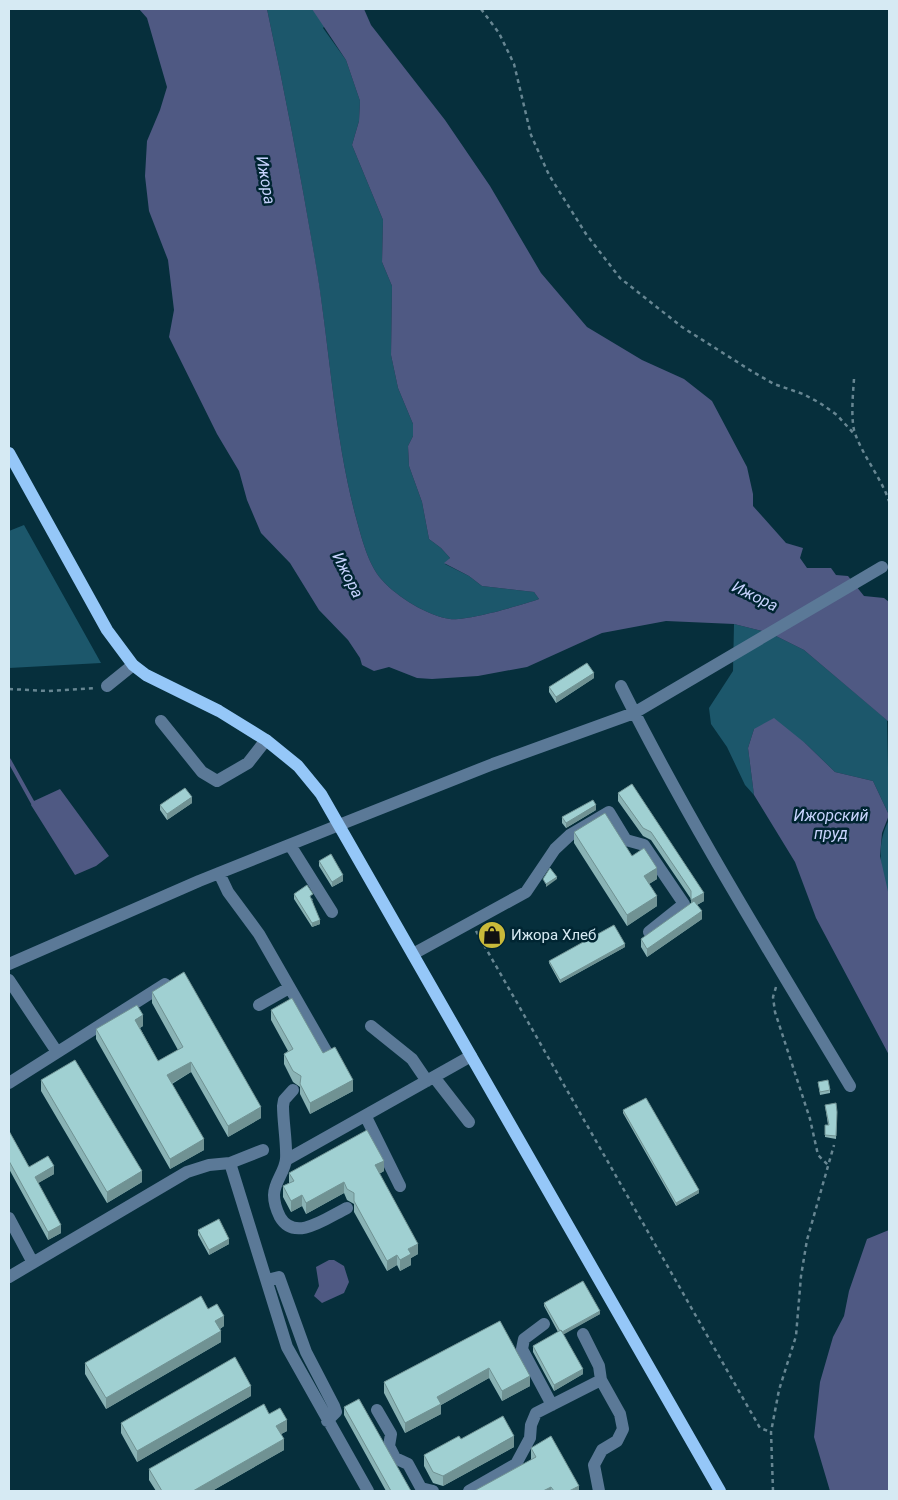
<svg xmlns="http://www.w3.org/2000/svg" width="898" height="1500" viewBox="0 0 898 1500" font-family="Roboto,sans-serif">
<rect width="100%" height="100%" fill="#062f3c"/>
<path fill="#1c576b" d="M267,9H338L323,28L346,60L360,101L359,121L352,145L383,220L382,262L392,286L391,355L398,388L413,424V436L408,446L409,466L422,502L429,539L441,548L450,558L445,564L469,576L482,586L534,592L539,599C522,605 467,621 450,619C428,616 397,597 382,580C367,563 361,535 355,514C335,436 330,356 318,278C303,187 286,98 267,9Z
M24,525L101,663L9,668V531Z
M734,624L770,633L804,650L887,720L889,815L873,781L835,772L805,743L754,729L748,748L754,795L745,785L727,747L711,724L709,708L733,671Z
M889,820V896C880,871 876,843 889,820Z"/>
<path fill="#4f5983" d="M139,9H267C286,98 303,187 318,277C330,356 335,436 355,514C361,535 367,563 382,580C397,597 428,616 450,619C467,621 522,605 539,599L534,592L482,586L469,576L444,563L450,558L441,548L429,539L422,502L409,466L408,446L413,436V424L398,388L391,355L392,286L382,262L383,220L352,145L359,121L360,101L346,60L312,9H364L371,25L445,120L490,186L541,273L587,327L642,360L684,379L712,401L747,467L753,494V506L786,543L803,548L800,558L807,568H831L836,575L848,576L864,596L884,598L889,602V722L804,650L770,633L734,624L666,621L602,633L527,667L478,676L432,679L417,678L389,667L374,671L362,665L360,658L348,640L319,610L290,563L261,533L247,500L239,471L217,434L169,337L174,310L168,260L149,211L145,176L147,141L160,110L167,87L147,18Z
M774,718L805,743L835,772L873,781L889,815L882,833L880,856L889,896V1055L816,918L795,862L754,795L748,748L754,729Z
M60,789L109,856L96,866L75,875L31,805L34,801Z
M889,1230V1491H830L814,1437L820,1382L833,1337L844,1316L849,1291L867,1239Z
M329,1260H334L344,1266L349,1282L344,1293L322,1303L314,1296L319,1286L316,1267Z"/>
<g fill="none" stroke-linecap="round" stroke-linejoin="round">
<path stroke="#4f5983" stroke-width="4" d="M9,760L34,805"/>
<path stroke="#678692" stroke-width="2.5" stroke-dasharray="4 4" stroke-linecap="butt" d="M481,9L499,33L514,64L531,135L549,175L586,234L620,278L682,327L753,372L774,384L803,394L820,403L837,415L855,435
M854,379C853,394 850,423 856,436C865,459 881,478 889,501
M9,689L48,691L95,688
M476,931L760,1428L771,1432
M776,987L773,997L775,1012L810,1119L818,1155L828,1165
M773,1491L771,1432L779,1390L796,1336L801,1276L807,1240L834,1145"/>
<path stroke="#5b7997" stroke-width="12" d="M107,686L133,665
M621,686C690,824 771,954 850,1086
M161,721L202,772L217,781L248,763L266,740
M290,845L332,912
M219,873L228,892L259,934L326,1051
M413,954L526,892L555,849L570,835L609,812L626,840L644,845L684,904L649,932
M9,964L199,881L339,825L493,764L634,713L882,567
M9,980L57,1052
M259,1005L289,988
M371,1026L412,1059L427,1081
M434,1077L469,1122
M9,1083L165,984
M293,1090L284,1100L283,1106C283,1122 287,1144 286,1159C285,1172 274,1182 274,1195C274,1203 277,1211 280,1217C295,1243 328,1217 347,1208
M366,1117L400,1186
M286,1160L471,1056
M230,1163L287,1347L368,1491
M9,1218L33,1263
M9,1277L187,1172L209,1165L230,1163L263,1150
M267,1280L279,1277L306,1352L334,1406L336,1412L327,1421
M544,1324L524,1339L522,1349L552,1405
M377,1410L391,1434L389,1446L395,1458L408,1464L421,1488L433,1491
M469,1491L516,1464L530,1438L531,1425L536,1413L601,1380L599,1366L583,1334
M599,1491L594,1465L602,1450L617,1441L623,1429L620,1414L601,1380"/>
<path stroke="#95c7f8" stroke-width="12" d="M9,453L107,630L133,665L146,675L219,711L266,740L298,766L321,794L720,1491"/>
</g>
<path fill="#8ab3b5" d="M594,678L556,703L549,692V687Z
M632,784L704,901L697,905L702,919L647,957L641,947V939L691,904V899L651,840L643,836L618,801V793Z
M192,803L167,820L160,810V805Z
M596,810L566,828L562,823V817Z
M574,832L632,856L657,879L649,884L657,906L627,926L574,843Z
M319,861L343,881L332,887L319,866Z
M294,894L313,899L312,900L320,924L312,927L294,899Z
M625,947L560,983L549,963V961Z
M152,992L261,1118L228,1137L191,1072L172,1084L204,1150L170,1169L96,1039V1029L143,1026L140,1028L158,1061L178,1050L152,1003Z
M271,1010L323,1053L353,1091L310,1114L300,1094V1087L293,1082L284,1064V1054L288,1051L271,1020Z
M41,1080L142,1182L107,1203L41,1091Z
M818,1082L830,1090V1093L820,1095Z
M825,1105L837,1112L836,1139L825,1137V1125H828Z
M623,1110L699,1193L676,1206L623,1113Z
M9,1131L29,1167L54,1174L38,1183L61,1233L48,1240L9,1169Z
M384,1171L379,1174L418,1254L411,1258V1265L400,1271L397,1265L387,1271L354,1212V1204L347,1200L344,1193L306,1214L302,1206L291,1212L283,1197V1186L289,1183V1173Z
M198,1230L229,1244L209,1255L198,1235Z
M544,1303L600,1314L563,1334L583,1374L554,1391L533,1352V1346L558,1332L544,1306Z
M208,1309L224,1326L220,1329L221,1342L106,1409L85,1374V1363Z
M500,1321L530,1386L502,1401L489,1378L441,1405V1414L405,1433L384,1393V1382Z
M251,1396L137,1462L121,1433V1423Z
M344,1407L411,1491H386L344,1415Z
M269,1414L287,1431L281,1434L284,1450L212,1491H156L149,1480V1469Z
M461,1439L514,1447L443,1486L433,1483L424,1466V1455Z
M531,1448L579,1491H474L531,1460Z"/>
<path fill="#709293" d="M594,673V678L556,703V697Z
M192,797V803L167,820V814Z
M596,805V810L566,828V823Z
M657,868V879L644,887V876Z
M343,875V881L332,887V882Z
M557,877V879L546,887V884Z
M704,893V901L691,908V900Z
M657,896V906L627,926V915Z
M702,911V919L647,957V949Z
M320,920V924L312,927V923Z
M625,944V947L560,983V980Z
M143,1015V1026L135,1030V1020Z
M191,1062V1072L167,1086V1075Z
M353,1080V1091L310,1114V1103Z
M261,1107V1118L228,1137V1126Z
M204,1139V1150L170,1169V1159Z
M384,1161V1171L375,1176V1165Z
M54,1166V1174L35,1185V1177Z
M142,1171V1182L107,1203V1192Z
M344,1182V1193L306,1214V1203Z
M699,1190V1193L676,1206V1203Z
M302,1195V1206L291,1212V1201Z
M61,1225V1233L48,1240V1232Z
M229,1239V1244L209,1255V1250Z
M418,1244V1254L411,1258V1265L400,1271V1260L408,1249Z
M397,1255V1265L387,1271V1261Z
M600,1311V1314L561,1336V1333Z
M224,1316V1326L215,1332V1321Z
M221,1331V1342L106,1409V1398Z
M489,1368V1378L441,1405V1414L405,1433V1423L437,1397Z
M583,1369V1374L554,1391V1385Z
M530,1376V1386L502,1401V1391Z
M251,1386V1396L137,1462V1451Z
M287,1420V1431L276,1437V1426Z
M514,1436V1447L443,1486V1476Z
M284,1439V1450L212,1491H193Z
M579,1486V1491H569Z
M551,1487V1491H543Z"/>
<path fill="#a0d0d2" stroke="#709293" d="M587,663L594,673L556,697L549,687Z
M632,784L704,893L691,900V891L651,832L643,828L618,793Z
M185,788L192,797L167,814L160,805Z
M593,800L596,805L566,823L562,817Z
M605,813L632,856L644,848L657,868L644,876L657,896L627,915L574,832Z
M331,854L343,875L332,882L319,861Z
M550,868L557,877L546,884L543,879Z
M307,885L313,894L310,896L320,920L312,923L294,894Z
M694,901L702,911L647,949L641,939Z
M614,925L625,944L560,980L549,961Z
M184,972L261,1107L228,1126L191,1062L167,1075L204,1139L170,1159L96,1029L137,1005L143,1015L135,1020L158,1061L183,1047L152,992Z
M292,998L323,1053L335,1047L353,1080L310,1103L300,1084L301,1076L293,1071L284,1054L293,1049L271,1010Z
M75,1060L142,1171L107,1192L41,1080Z
M828,1080L830,1090L820,1092L818,1082Z
M646,1098L699,1190L676,1203L623,1110Z
M836,1103L837,1112L836,1136L825,1135V1125H829L825,1105Z
M367,1130L384,1161L375,1165L418,1244L408,1249L411,1254L400,1260L397,1255L387,1261L354,1201V1193L347,1189L344,1182L306,1203L302,1195L291,1201L283,1186L294,1181L289,1173Z
M9,1131L29,1167L48,1156L54,1166L35,1177L61,1225L48,1232L9,1161Z
M219,1219L229,1239L209,1250L198,1230Z
M583,1281L600,1311L562,1332L561,1330L560,1331L544,1303Z
M201,1296L208,1309L217,1304L224,1316L215,1321L221,1331L106,1398L85,1363Z
M500,1321L530,1376L502,1391L489,1368L437,1397L441,1404L405,1423L384,1382Z
M561,1330L583,1369L554,1385L533,1346Z
M235,1357L251,1386L137,1451L121,1423Z
M359,1399L411,1491H391L344,1407Z
M264,1404L269,1414L280,1408L287,1420L276,1426L284,1439L193,1491H162L149,1469Z
M503,1416L514,1436L443,1476L433,1472L424,1455L459,1436L461,1439Z
M551,1436L579,1486L569,1491H554L551,1487L543,1491H474L536,1457L531,1448Z"/>
<defs>
<symbol id="shop-disc" viewBox="-11 -11 22 22"><circle r="9.5" fill="#c9ba3a" stroke="#002532"/><path d="M-5-2.5h2.3a2.7 3.5 0 0 1 5.4 0H5L5.5 6h-11ZM-1.5-2.5h3a1.5 2.3 0 0 0-3 0Z" fill="#111"/></symbol>
</defs>
<g fill-rule="evenodd">
<use href="#shop-disc" x="476" y="919" width="32" height="32"/>
</g>
<g text-anchor="middle" dominant-baseline="central" stroke-width="5" stroke-linejoin="round" paint-order="stroke">
<g font-size="15" fill="#d6eaf3" stroke="#002532" text-anchor="start">
<text x="511" y="935">Ижора Хлеб</text>
</g>
<g font-size="16" font-style="italic" fill="#c7d3fd" stroke="#002532">
<text transform="translate(266 180) rotate(80)">Ижора</text>
<text transform="translate(348 575) rotate(63)">Ижора</text>
<text transform="translate(755 596) rotate(26)">Ижора</text>
<text x="831" y="815">Ижорский<tspan x="831" dy="18">пруд</tspan></text>
</g>
</g>
<rect width="898" height="1500" fill="none" stroke="#d6eaf3" stroke-width="20"/>
</svg>
